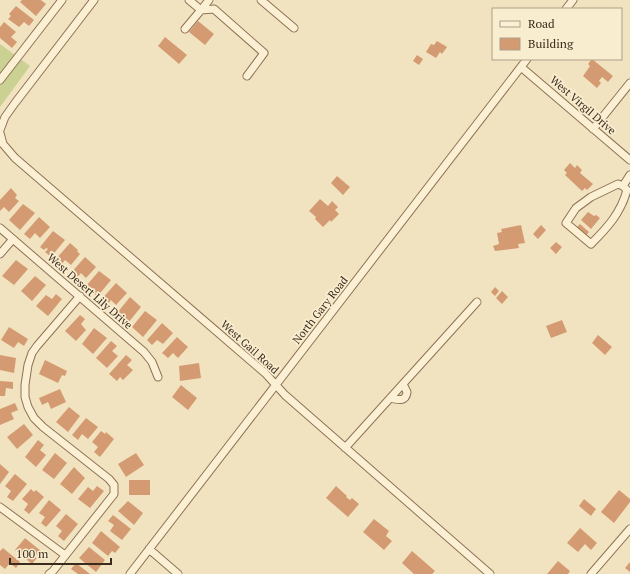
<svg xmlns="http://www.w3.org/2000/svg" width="630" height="574" viewBox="0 0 630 574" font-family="'PT Serif',serif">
<rect width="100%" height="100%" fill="#f2e3c0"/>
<path fill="#cad193" d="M0,44L30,66L0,107Z"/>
<path fill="#d49b72" d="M22,0H41L46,4L36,16L20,2Z
M16,6L34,20L29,26L24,22L19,27L8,19L11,16L9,14Z
M198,21L214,34L205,45L189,32Z
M4,22L16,32L11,37L17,42L12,48L0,38V27Z
M165,37L187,55L179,64L158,46Z
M437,41L447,47L442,54L440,52L436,58L426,52L431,44L434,45Z
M417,55L423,59L419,65L413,61Z
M592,59L613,76L608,82L602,77L599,81L601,83L597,88L583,76L590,66L588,64Z
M570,163L575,168L577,165L582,170L580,173L593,184L587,190L585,188L582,191L565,175L567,173L564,170Z
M337,176L350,187L343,195L331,183Z
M11,188L17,195L15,198L19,201L9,212L4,207L0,211V200Z
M320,199L328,206L332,201L338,207L335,210L339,214L331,222L330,220L323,227L315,219L316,217L309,211Z
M23,204L35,213L20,230L9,220Z
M588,212L594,216L596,215L600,218L591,229L581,220Z
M39,217L50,227L40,238L35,233L30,239L24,234Z
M580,224L589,232L585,237L575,229Z
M521,225L525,243L518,244L519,248L495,251L493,246L499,244L497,233L502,232L501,229Z
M541,225L546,230L538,239L533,234Z
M53,231L65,240L51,257L45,252L48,249L46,248L44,250L40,247Z
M556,242L562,247L556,254L550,248Z
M70,243L78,250L77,251L80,254L71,265L65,260L61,265L55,260Z
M85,257L96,267L86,278L81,273L76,279L70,274Z
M16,260L28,269L14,285L2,276Z
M99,271L111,280L97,297L86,286Z
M35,276L46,285L32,301L21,291Z
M116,283L127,293L116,305L111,300L107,305L101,300Z
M495,287L499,291L495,296L491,292Z
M502,291L508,297L502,304L496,298Z
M56,294L62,299L48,316L36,306L46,295L52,299Z
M130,297L141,307L128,323L117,313Z
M145,311L157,320L143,337L132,327Z
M80,315L85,319L81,324L86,330L76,341L65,331Z
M562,320L567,332L551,338L546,326Z
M162,323L173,333L163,344L157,340L152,345L147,340Z
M9,327L28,339L24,346L18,342L14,348L1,340Z
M94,328L107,338L93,354L82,344Z
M598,335L612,347L605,355L592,343Z
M177,337L188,347L178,358L173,353L168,358L162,353Z
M111,341L117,346L112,351L118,356L107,368L96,358Z
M0,355L16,358L14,373L0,370Z
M126,355L132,360L127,365L133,370L123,380L120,377L117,381L109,374Z
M45,360L67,371L65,376L62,375L58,383L39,374Z
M199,363L201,378L180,381L179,366Z
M0,381L13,382V389L6,388L5,396H0Z
M181,385L197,398L188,410L172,397Z
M60,389L66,402L51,409L48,402L42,405L39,398Z
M15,403L18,410L11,413L14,419L0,425V409Z
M69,407L80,416L68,432L56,422Z
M86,418L98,427L88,439L82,434L78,440L72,435Z
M24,424L33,435L17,449L7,437Z
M101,431L105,434L106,432L114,439L100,457L94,452L98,447L92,442Z
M38,440L44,445L40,450L46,455L36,467L25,457Z
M55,453L67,463L54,479L42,470Z
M136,453L144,465L126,477L118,464Z
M0,464L9,472L0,484Z
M74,467L85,478L72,494L60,484Z
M15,474L27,484L13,501L7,497L11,491L5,486Z
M129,480H150V495H129Z
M97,486L104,491L90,508L78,499L88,487L93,491Z
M336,486L347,496L346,497L350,500L352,498L359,504L348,517L326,498Z
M31,489L34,492L36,490L44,497L29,514L24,510L28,504L22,499Z
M619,490L630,499V502L614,523L601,512Z
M584,499L596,509L591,516L579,506Z
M49,500L61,510L46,527L41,523L45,517L39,513Z
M128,501L143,513L134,525L118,511Z
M66,514L78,524L64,541L58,536L62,531L56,526Z
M113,515L131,529L122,540L110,531L114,525L108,521Z
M374,519L389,531L386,536L392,541L384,550L363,532Z
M580,528L597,543L591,550L585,544L578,552L567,543Z
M101,531L120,547L115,553L112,551L108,556L92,543Z
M25,538L41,551L37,555L35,553L33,555L37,558L32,564L15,550Z
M89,547L105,560L96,572L79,558Z
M3,548L20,562L16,568L10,563L5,569L0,565V551Z
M412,551L435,571L432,574H414L402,563Z
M558,561L570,571L568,574H547Z
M630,562V572L625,568Z
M76,563L90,574H78L71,569Z"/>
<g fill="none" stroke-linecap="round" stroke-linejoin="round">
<defs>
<path id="minor" d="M261,0L294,28
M566,9L573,0
M201,10L214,9L264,53L247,76
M201,10L209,0
M185,29L201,10L189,0
M521,67L630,160
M0,80L62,0
M593,129L630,83
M0,130L5,117L15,103L94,0
M0,133L3,144L15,158L265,373L285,395L490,574
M618,184L623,186L627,190C621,213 607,228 591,244L566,223L576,208L591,197Z
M623,186L630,175
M0,228L144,352L152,362L158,377
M0,254L13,239
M390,398C398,400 406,402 407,392L403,384
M345,448L477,302
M0,507L65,555
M149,549L178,574
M49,574L53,571L114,494V485L109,479L43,427L34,418L28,407L25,397V385L28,365L32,353L37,346L80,296
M130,574L527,59
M591,574L630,529"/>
</defs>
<use href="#minor" stroke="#8d7356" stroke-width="9"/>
<use href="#minor" stroke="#fcf0d4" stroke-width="7"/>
</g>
<g text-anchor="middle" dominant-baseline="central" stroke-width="3.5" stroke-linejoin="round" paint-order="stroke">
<g font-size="11" fill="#3b2b1c" stroke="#f9edd0">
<text transform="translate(583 105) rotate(41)">West Virgil Drive</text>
<text transform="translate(90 291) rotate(41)">West Desert Lily Drive</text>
<text transform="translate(320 310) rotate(-52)">North Gary Road</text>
<text transform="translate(250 347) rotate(42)">West Gail Road</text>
</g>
</g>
<rect x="492" y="8" width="130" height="52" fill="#f9edd0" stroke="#ad9f88"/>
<rect x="500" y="21" width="20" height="6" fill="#fcf0d4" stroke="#ad9f88"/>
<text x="528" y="28" font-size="12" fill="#3b2b1c">Road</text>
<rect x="500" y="38" width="20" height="12" fill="#d49b72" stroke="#ad9f88"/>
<text x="528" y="48" font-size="12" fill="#3b2b1c">Building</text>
<path d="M10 558v6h101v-6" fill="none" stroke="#3b2b1c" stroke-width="2"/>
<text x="16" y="558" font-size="12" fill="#3b2b1c" stroke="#f9edd0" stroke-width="3" paint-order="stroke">100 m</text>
</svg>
